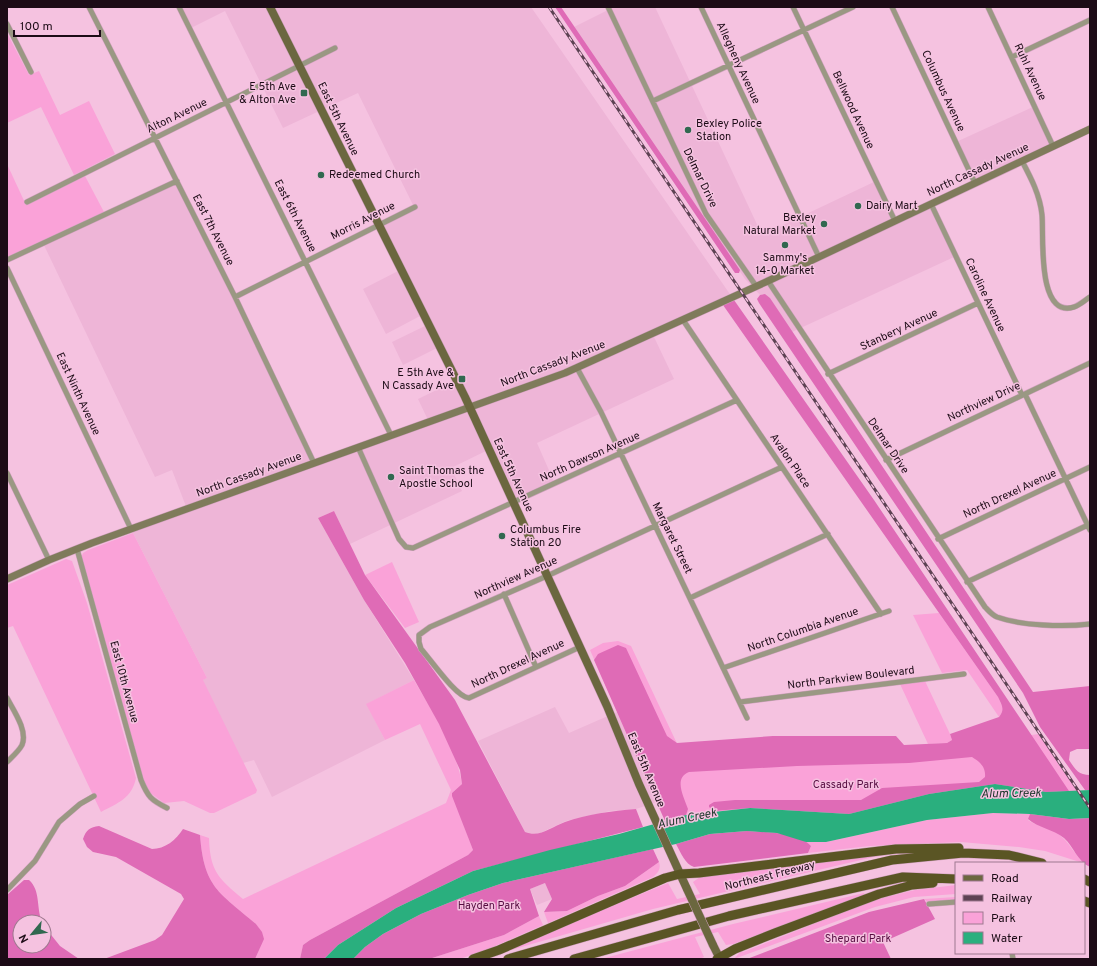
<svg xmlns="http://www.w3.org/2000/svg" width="1097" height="966" viewBox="0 0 1097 966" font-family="Overpass,sans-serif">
<rect width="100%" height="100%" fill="#f5c2e0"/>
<path fill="#eeb5d7" d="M178,7H531L734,300L654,337L674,379L537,443L555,484L513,503L490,449L451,468L462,491L350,544L334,511L318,518L364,600L414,680L367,704L385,740L272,797L254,760L243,763L202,680L207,678L131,529L187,509L172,470L155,477L42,241L176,180L313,463L429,422L418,399L455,381L439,347L403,365L392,342L427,325L422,315L386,334L363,289L400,270L378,225L414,207L358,93L283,128L225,11L189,29Z
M608,7H655L762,235L876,181L894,221L930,205L954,257L792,332L770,298L765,294L760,295L745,279L574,27L608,10Z
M1035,106L1054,147L976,184L956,142Z
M555,707L569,733L617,712L657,802L636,809L610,811L566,821L538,834L531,835L525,832L478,741Z
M545,883L552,899L537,905L530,889Z"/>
<path fill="#faa2d8" d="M7,33L29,75L39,71L60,115L89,101L115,154L74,175L41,107L7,123Z
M7,164L26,205L85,176L104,212L7,257Z
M133,533L207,678L203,680L257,790L256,793L214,813H210L184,801L164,803L149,792L144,783L81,558L83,553L88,550Z
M66,559L72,561L87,603L136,778C132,798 118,803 101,812L13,626L7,628V585Z
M392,562L419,622L405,628L365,575Z
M939,613L998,697C1002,705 1005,710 999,717L967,670L942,673L913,615Z
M618,641L631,646L689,769L910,751L1039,734L1078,792L849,814L750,808L686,815L665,821L590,650L603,643Z
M414,680C433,713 456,747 462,784L452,793L473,850L468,855L310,940L303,945L300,959H255C261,946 266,936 256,924C219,892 204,888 200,835L209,838C210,871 218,878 243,899L446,803L451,790L420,724L385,740L366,704Z
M925,681L950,734L952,740L947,743L928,744L900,684Z
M993,813L1030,814L1028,820C1036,826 1045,826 1054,831C1067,838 1073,852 1083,863L1045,851L1019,847L961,842L870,846L808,853L811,846L806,842H826L927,820Z
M878,854V856L653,909L511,950L510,948L668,883L677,899L700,894L693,882L700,877Z
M659,862C661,868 659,872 653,877L548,923L544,912L567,911L598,896L625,886Z
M956,885V894L914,897L875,907L734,959L742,950L743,952L874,900L915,890Z
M864,893L865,895L733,944L726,945L718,932L695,937L704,957L700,959H601L733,924Z
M956,897V900L928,903L924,899Z
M539,916L543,925L493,947L460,959H429L504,935Z"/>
<path fill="#df6bb6" d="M555,7H561L740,270L739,273H735Z
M765,294L770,298L1033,692L1090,686V749H1077L1070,752L1069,760C1075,769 1078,775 1090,775V790H1085L1040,727L1023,693L759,303L757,299L760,295Z
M734,300L874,500L1069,791L1046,792L995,784L929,794L849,814L750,808L714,811L709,807V805L714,802L735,800H861L882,788L979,782L985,777C986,767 980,762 972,757L909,763L797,766L689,772C673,778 684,797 688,809L686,815L665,821L594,660L598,654L618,645L626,648L667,736L677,743L773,736H896L904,745L947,743L952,740L950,734L999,717C1005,710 1002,705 998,697L723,305Z
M334,511L365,575L455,700L525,832C540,838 551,827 565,822C587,814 612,811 636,809L643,827L473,871L396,908L338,945L324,959H300L303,945L310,940L468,855L473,850L452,796V793L462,784L460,770L439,724L405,663L364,600L318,518Z
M1030,814L1069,819L1090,818V867C1077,861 1074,847 1064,838C1053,829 1038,828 1028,819Z
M99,826L152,849C165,849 176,840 183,829L200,835C204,888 219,892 256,924L262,932L264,939L255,959H104L155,940L162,935L184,899L181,894L116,857L93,852L87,847L83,839C86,830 90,827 99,826Z
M747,831C765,832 798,832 811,846L808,853L694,867C685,864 681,853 676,844L710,834Z
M653,849L659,862L625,886L598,896L567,911L544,912L552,899L545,883L530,889L539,916L504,935L429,959H353L365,947L383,934L421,914L468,895L503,883Z
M24,880H29C41,891 36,907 42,922H20V946H44V926L60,946L79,959H7V895Z
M924,899L935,919L883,942L891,959H747L869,912Z"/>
<path fill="#2aaf7e" d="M995,784L1046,792L1090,790V818L1069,819L1030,814L993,813L927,820L826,842H806L777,833L747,831L710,834L676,844L503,883L468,895L421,914L383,934L365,947L353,959H324L338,945L396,908L473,871L550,850L619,834L686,815L750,808L849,814L929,794Z"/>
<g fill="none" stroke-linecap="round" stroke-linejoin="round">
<defs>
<path id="street" d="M89,7L235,297L314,463
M179,7L391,435
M608,7L706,214L756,286
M701,7L819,257
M793,7L895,221
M892,7L975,183
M988,7L1053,146
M7,24L31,72
M1012,57L1090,20
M653,101L853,7
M1022,161C1031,178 1040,195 1042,215C1044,233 1036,319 1074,307C1080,305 1085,300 1090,297
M27,202L335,48
M931,204L1022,395
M7,260L177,181
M7,268L131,529
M768,281L985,607C989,611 992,615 997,617C1022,626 1064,627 1090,624
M235,297L415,207
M683,320L881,614
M577,368L601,412L747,718
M828,374L978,303
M1025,394L1090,530
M358,447L399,539L406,547L413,548L737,400
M886,460L1090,363
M7,473L49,560
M938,539L1090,467
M77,549L141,780C148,797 151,800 167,808
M967,582L1088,525
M504,594L536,667
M690,598L828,534
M580,647L469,698C456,697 431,660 421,649L419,642V635L430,627L547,576L782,467
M723,668L889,611
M7,698C14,711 28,731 22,745C19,751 12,757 7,762
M740,702L964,674
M7,890L35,861L59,822L80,804L94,796
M929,904L956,902
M1012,953L1013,959"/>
<path id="secondary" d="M7,579L49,560L92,543L565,373L768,281L1090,129"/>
<path id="primary" d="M270,7L465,397L607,706L639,784L687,889
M713,945L720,959"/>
<path id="highway" d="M1084,879L1090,882
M1084,901L1090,903
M473,959L499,950L665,878L680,874L699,873L896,849L959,848
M508,959L678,910L892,860L963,853L1009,855L1042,863
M574,959L729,916L903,877L956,879
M717,959L735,949L775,933L879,894L912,885L933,883"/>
</defs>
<use href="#street" stroke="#cea1bc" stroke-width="6"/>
<use href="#secondary" stroke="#cea1bc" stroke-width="8"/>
<use href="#primary" stroke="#cea1bc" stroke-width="9"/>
<use href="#highway" stroke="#cea1bc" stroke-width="10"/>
<use href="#street" stroke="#9a9883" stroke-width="5"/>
<use href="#secondary" stroke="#7f7b5b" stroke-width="7"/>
<use href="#primary" stroke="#6b673f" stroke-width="8"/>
<use href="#highway" stroke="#5a5524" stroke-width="9"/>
<defs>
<path id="rail" d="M549,7L1090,808"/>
</defs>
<use href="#rail" stroke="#5d4253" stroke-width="3"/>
<use href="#rail" stroke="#f5c2e0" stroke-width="1.5" stroke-dasharray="4.5" stroke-linecap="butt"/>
<defs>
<path id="primary-bridge" d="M687,889L713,945"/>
</defs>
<use href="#primary-bridge" stroke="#cea1bc" stroke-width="9" stroke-linecap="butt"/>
<use href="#primary-bridge" stroke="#6b673f" stroke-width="8"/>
</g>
<g fill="#316850" stroke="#f5c2e0" stroke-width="1.5">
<rect x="300" y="89" width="8" height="8" rx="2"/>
<circle cx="688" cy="130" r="4"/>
<circle cx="321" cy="175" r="4"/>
<circle cx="858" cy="206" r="4"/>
<circle cx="824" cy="224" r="4"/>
<circle cx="785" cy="245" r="4"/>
<rect x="458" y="375" width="8" height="8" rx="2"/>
<circle cx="391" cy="477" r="4"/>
<circle cx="502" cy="536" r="4"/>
</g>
<g text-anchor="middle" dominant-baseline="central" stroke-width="3" stroke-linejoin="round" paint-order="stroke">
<g font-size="11" fill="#1c0b16" stroke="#f5c2e0">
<text transform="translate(738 63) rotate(65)">Allegheny Avenue</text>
<text transform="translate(1030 72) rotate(65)">Ruhl Avenue</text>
<text transform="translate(943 91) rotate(65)">Columbus Avenue</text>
<text transform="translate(853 110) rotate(65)">Bellwood Avenue</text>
<text transform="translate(177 116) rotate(-26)">Alton Avenue</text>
<text transform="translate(338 119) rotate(64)">East 5th Avenue</text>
<text transform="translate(978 170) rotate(-25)">North Cassady Avenue</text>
<text transform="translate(700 178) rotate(64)">Delmar Drive</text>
<text transform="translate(295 216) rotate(63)">East 6th Avenue</text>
<text transform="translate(363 221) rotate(-27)">Morris Avenue</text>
<text transform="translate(213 230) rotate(63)">East 7th Avenue</text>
<text transform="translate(985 295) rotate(65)">Caroline Avenue</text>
<text transform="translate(899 330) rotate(-25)">Stanbery Avenue</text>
<text transform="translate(553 364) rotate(-21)">North Cassady Avenue</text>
<text transform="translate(78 394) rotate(65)">East Ninth Avenue</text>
<text transform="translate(984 402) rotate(-25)">Northview Drive</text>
<text transform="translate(888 446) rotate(56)">Delmar Drive</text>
<text transform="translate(590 457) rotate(-24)">North Dawson Avenue</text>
<text transform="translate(790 461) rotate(56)">Avalon Place</text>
<text transform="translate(249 475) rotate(-20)">North Cassady Avenue</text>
<text transform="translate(513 475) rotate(65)">East 5th Avenue</text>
<text transform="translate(1010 494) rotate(-25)">North Drexel Avenue</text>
<text transform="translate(672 538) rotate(64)">Margaret Street</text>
<text transform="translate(516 578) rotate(-24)">Northview Avenue</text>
<text transform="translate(803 630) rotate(-19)">North Columbia Avenue</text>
<text transform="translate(518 664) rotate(-25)">North Drexel Avenue</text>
<text transform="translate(851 678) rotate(-7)">North Parkview Boulevard</text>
<text transform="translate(124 682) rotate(75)">East 10th Avenue</text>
<text transform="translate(646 770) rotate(67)">East 5th Avenue</text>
<text transform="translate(770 876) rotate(-14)">Northeast Freeway</text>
</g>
<g font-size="11" fill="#1c0b16" stroke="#f5c2e0" text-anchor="start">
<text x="296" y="87" text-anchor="end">E 5th Ave<tspan x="296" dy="13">&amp; Alton Ave</tspan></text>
<text x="696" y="124">Bexley Police<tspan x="696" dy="13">Station</tspan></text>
<text x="329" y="175">Redeemed Church</text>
<text x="866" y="206">Dairy Mart</text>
<text x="816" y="218" text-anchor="end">Bexley<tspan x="816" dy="13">Natural Market</tspan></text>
<text x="785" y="258" text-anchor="middle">Sammy's<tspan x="785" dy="13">14-0 Market</tspan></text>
<text x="454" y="373" text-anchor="end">E 5th Ave &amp;<tspan x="454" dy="13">N Cassady Ave</tspan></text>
<text x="399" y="471">Saint Thomas the<tspan x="399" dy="13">Apostle School</tspan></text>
<text x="510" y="530">Columbus Fire<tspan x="510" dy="13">Station 20</tspan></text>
</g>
<g font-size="11" fill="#560d41" stroke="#f5c2e0">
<text x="846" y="785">Cassady Park</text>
<text x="489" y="906">Hayden Park</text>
<text x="858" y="939">Shepard Park</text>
</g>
<g font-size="12" font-style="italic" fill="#1d372b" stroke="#f5c2e0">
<text transform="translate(1011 794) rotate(-1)">Alum Creek</text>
<text transform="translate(687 819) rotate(-12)">Alum Creek</text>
</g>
</g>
<rect width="1097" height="966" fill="none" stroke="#1c0b16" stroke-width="16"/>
<rect x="955" y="862" width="130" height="92" fill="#f5c2e0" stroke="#9e798f"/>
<rect x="963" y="875" width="20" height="6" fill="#6b673f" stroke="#9e798f"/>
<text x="991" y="882" font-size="12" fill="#1c0b16">Road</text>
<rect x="963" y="895" width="20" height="6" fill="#5d4253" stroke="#9e798f"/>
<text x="991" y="902" font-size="12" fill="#1c0b16">Railway</text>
<rect x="963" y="912" width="20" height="12" fill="#faa2d8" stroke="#9e798f"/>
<text x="991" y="922" font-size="12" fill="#1c0b16">Park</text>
<rect x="963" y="932" width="20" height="12" fill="#2aaf7e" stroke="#9e798f"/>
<text x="991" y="942" font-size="12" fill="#1c0b16">Water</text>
<g transform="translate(32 934) rotate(241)"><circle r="19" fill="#f5c2e0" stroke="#9e798f"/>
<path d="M0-3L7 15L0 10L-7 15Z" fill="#316850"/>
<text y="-6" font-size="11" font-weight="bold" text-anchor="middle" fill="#1c0b16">N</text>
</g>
<path d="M14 30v6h86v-6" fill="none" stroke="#1c0b16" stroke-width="2"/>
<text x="20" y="30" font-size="12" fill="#1c0b16" stroke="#f5c2e0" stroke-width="3" paint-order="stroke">100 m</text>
</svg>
